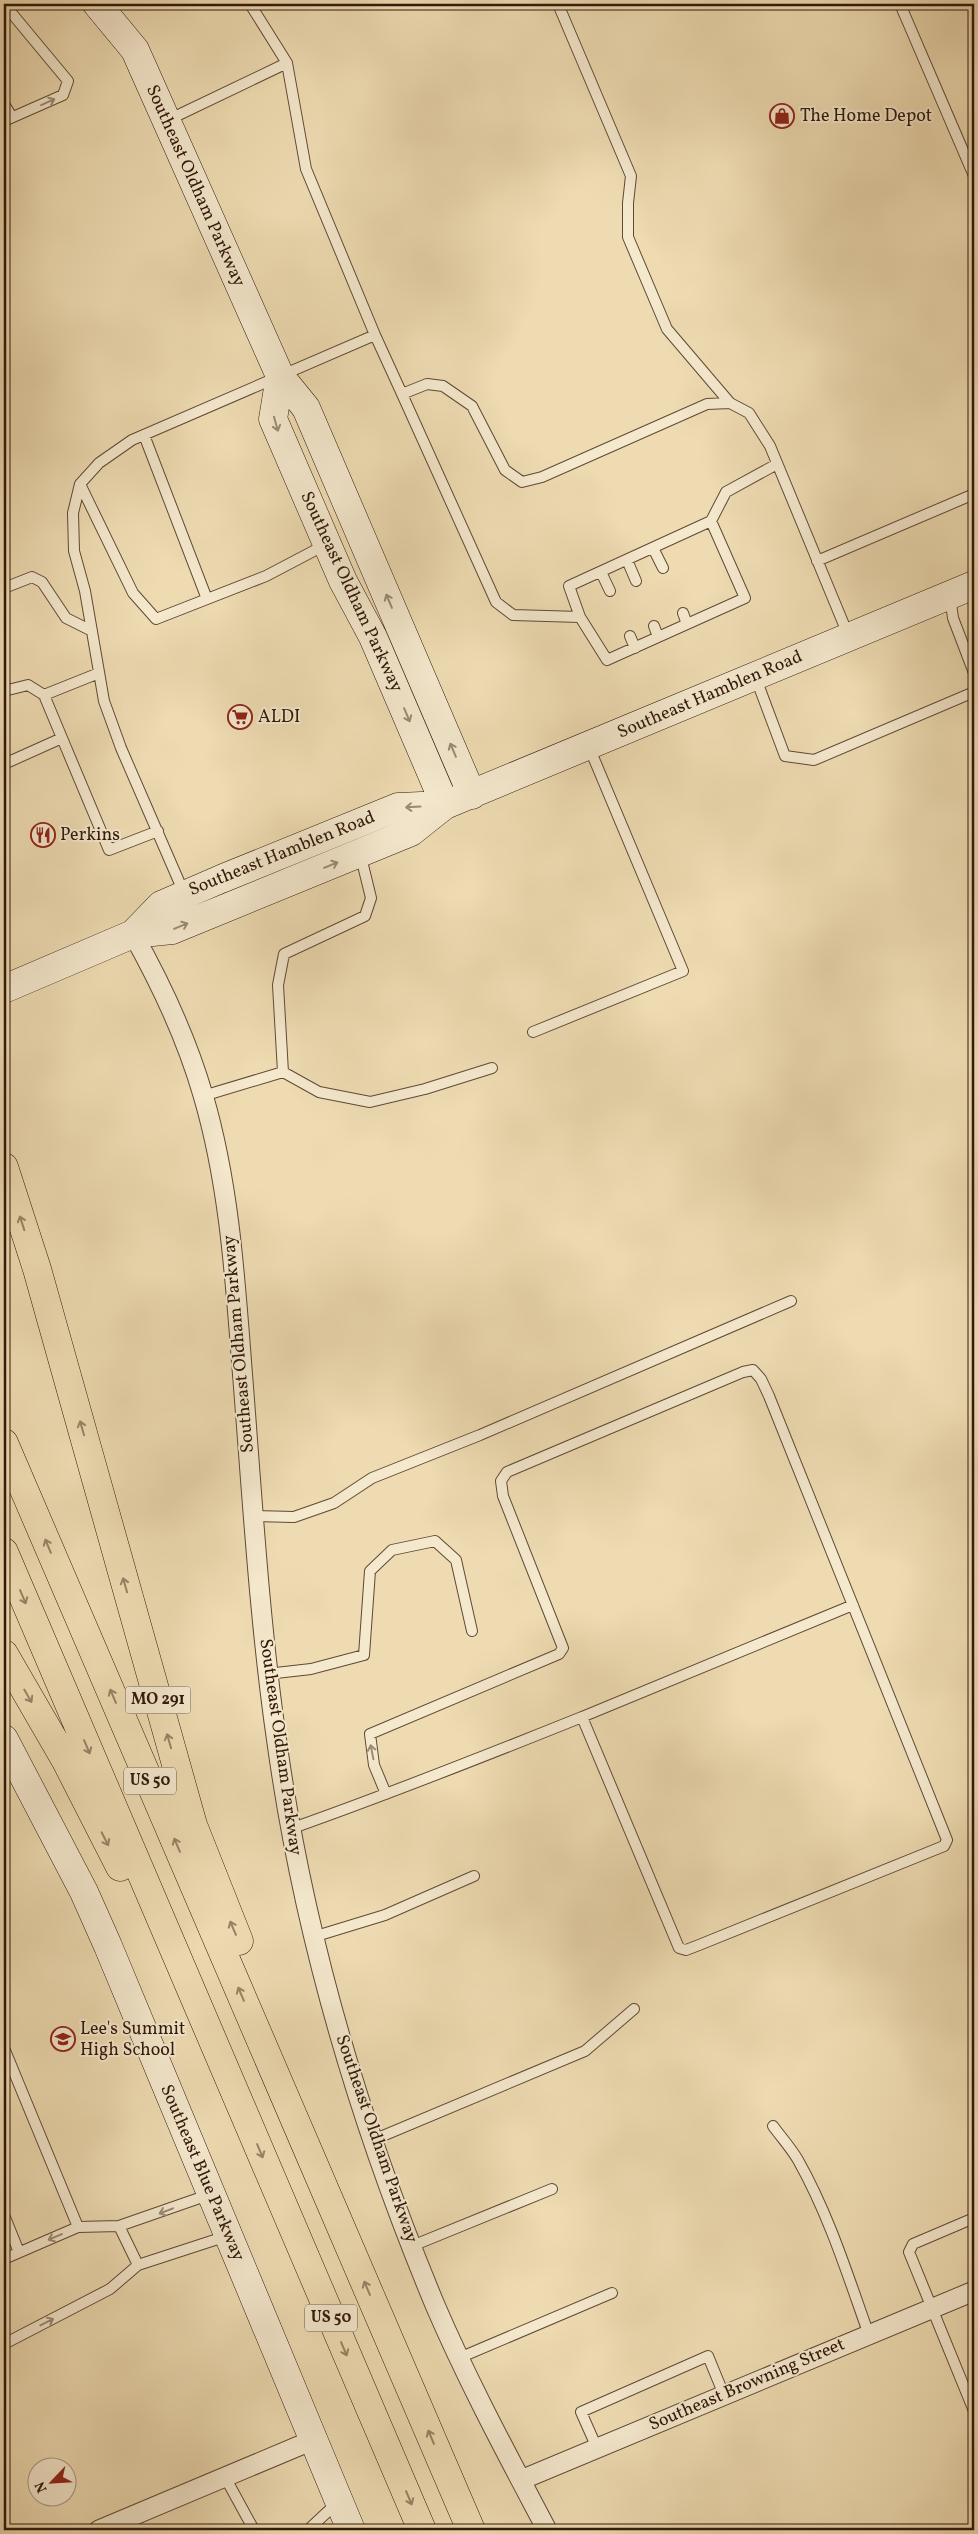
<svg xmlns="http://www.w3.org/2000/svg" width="978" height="2534" viewBox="0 0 978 2534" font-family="Vollkorn,serif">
<rect width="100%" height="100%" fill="#eedbb2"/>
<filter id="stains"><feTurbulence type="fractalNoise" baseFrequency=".004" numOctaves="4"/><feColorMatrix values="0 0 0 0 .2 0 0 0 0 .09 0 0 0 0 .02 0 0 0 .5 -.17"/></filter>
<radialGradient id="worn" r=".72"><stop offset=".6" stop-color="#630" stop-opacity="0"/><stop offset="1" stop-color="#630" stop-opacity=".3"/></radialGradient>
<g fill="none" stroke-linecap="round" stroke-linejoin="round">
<defs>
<path id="lane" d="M250,4L287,63L306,169L375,335L402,394L427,384L443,386L472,406L505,470L522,482L542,477L707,404L730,403L749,413L770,446L849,637
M558,4L631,176L628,203V237L667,329L730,403
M900,4L974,176
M4,104L12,117
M168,120L287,63
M4,121L63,95L68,81L4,4
M402,394L496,602L513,615L580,617L607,660L745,598L711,521L726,492L777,464
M144,435L207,599
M80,484L133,593L156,619L266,576L325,545
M653,548L663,568
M627,560L636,581
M817,561L974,494
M601,572L610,591
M4,588L32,577L42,582L66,618L92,631
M950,596L953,618L974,673
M683,613L687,624
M580,617L569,586L711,521
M654,626L658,637
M630,636L635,648
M755,676L785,756L814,760L974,692
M4,691L28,685L44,695L99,673
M44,695L62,738
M4,764L62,738L109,850L158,831
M184,893L121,748L104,701L85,591L74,551L73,513L80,484L99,463L132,440L375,335
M533,1032L683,971L589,747
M283,1072L319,1092L370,1102L425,1089L492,1068
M203,1096L283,1072L278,985L284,954L365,916L371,898L360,853
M254,1516L294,1517L334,1503L372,1478L480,1435L791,1301
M267,1674L311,1669L364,1655L370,1571L392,1550L435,1541L456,1560L472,1631
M582,1717L853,1605
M290,1829C389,1794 485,1756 582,1717L679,1948L686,1950L699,1945L944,1846L947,1840L769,1396L761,1379L753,1370L743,1372L507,1472L501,1481L503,1496L563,1648L559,1654L370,1734L374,1765L386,1794
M313,1937L385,1915L474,1876
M4,2048L78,2227
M773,2126C781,2137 791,2148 798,2160C829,2215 848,2276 869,2335
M373,2140L585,2051L634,2009
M4,2215L19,2252
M974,2218L913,2244L909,2252L974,2411
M119,2226L138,2265
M412,2246L552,2189
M4,2259L78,2227L119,2226L211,2194
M4,2344L110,2289L138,2265L227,2236
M459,2358L612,2293
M597,2448L581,2412L708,2356L724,2395
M225,2477L254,2530
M308,2530L338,2502"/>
<path id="street" d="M133,934C161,984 187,1040 203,1095C229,1183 235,1276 242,1368C252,1493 259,1619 277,1743C304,1937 360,2125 435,2305C468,2382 508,2456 547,2530
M521,2480L974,2291
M99,2530L313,2440"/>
<path id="secondary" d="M97,4L135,50L280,376L306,408L472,795
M280,376L273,419L343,581L373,637L445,805L974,585
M4,989L133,934L172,930L411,832L445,805L398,807L221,879L161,905L133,934
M4,1739L84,1892L108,1946L351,2530"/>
<path id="highway" d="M4,1167L37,1269L193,1825L239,1941
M4,1443L471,2530
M4,1552L422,2530
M4,1654L66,1761L120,1867"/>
</defs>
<use href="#lane" stroke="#604935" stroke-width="12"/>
<use href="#street" stroke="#604935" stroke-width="21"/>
<use href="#secondary" stroke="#30180b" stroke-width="29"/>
<use href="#highway" stroke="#30180b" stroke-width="29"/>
<use href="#lane" stroke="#f4e8cd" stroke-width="10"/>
<use href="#street" stroke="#f4e8cd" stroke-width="19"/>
<use href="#secondary" stroke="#f4e8cd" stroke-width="28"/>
<use href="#highway" stroke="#eedbb2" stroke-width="28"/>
</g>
<defs><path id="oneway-shaft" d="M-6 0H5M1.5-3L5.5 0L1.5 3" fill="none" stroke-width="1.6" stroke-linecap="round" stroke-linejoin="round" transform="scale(1.25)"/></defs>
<g stroke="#9c8a76">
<use href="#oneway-shaft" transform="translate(48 102) rotate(-24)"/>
<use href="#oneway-shaft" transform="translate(276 424) rotate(74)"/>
<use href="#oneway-shaft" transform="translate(389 601) rotate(-113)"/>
<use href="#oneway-shaft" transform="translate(407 715) rotate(67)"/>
<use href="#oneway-shaft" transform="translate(453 750) rotate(-113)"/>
<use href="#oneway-shaft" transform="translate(413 807) rotate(177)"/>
<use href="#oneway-shaft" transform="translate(331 865) rotate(-22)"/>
<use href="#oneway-shaft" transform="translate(181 926) rotate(-22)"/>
<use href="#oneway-shaft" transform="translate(372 1752) rotate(-101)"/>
<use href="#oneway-shaft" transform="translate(166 2211) rotate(159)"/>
<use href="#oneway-shaft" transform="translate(55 2237) rotate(157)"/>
<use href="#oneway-shaft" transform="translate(47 2322) rotate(-27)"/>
</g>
<g stroke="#988367">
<use href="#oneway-shaft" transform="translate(22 1223) rotate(-108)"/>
<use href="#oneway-shaft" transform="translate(82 1428) rotate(-106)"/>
<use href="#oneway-shaft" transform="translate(48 1546) rotate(-113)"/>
<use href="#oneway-shaft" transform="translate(125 1585) rotate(-106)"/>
<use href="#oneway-shaft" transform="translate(23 1597) rotate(67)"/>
<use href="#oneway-shaft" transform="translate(28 1696) rotate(60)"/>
<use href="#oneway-shaft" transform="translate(113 1696) rotate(-113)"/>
<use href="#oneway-shaft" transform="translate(169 1741) rotate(-106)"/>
<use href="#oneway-shaft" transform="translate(87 1747) rotate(67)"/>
<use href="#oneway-shaft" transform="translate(105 1839) rotate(63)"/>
<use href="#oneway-shaft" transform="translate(177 1845) rotate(-113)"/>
<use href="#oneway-shaft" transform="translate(233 1928) rotate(-113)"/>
<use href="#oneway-shaft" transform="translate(241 1994) rotate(-113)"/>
<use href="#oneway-shaft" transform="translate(260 2151) rotate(67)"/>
<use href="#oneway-shaft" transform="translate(367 2288) rotate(-113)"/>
<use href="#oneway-shaft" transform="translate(344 2349) rotate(67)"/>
<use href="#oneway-shaft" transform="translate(431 2437) rotate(-113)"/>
<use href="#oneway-shaft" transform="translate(409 2498) rotate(67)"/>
</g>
<defs>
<symbol id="shop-ring" viewBox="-11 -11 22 22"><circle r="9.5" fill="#f4e8cd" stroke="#8f2418" stroke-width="1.5"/><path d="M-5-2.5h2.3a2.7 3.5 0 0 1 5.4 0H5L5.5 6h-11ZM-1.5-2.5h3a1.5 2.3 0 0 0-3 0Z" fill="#8f2418"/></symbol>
<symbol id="supermarket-ring" viewBox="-11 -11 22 22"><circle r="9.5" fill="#f4e8cd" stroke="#8f2418" stroke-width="1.5"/><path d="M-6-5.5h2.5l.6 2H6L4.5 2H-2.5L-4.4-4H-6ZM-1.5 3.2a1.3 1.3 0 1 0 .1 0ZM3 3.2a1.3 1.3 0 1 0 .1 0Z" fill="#8f2418"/></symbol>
<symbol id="restaurant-ring" viewBox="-11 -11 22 22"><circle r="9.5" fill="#f4e8cd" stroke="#8f2418" stroke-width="1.5"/><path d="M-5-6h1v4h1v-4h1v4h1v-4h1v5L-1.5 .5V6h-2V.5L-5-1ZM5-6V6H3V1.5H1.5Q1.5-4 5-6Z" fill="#8f2418"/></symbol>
<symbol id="school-ring" viewBox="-11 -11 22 22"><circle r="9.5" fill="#f4e8cd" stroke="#8f2418" stroke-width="1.5"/><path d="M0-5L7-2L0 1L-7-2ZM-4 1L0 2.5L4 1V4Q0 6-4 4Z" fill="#8f2418"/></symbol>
</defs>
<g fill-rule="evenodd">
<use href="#shop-ring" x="768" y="102" width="28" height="28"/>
<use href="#supermarket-ring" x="226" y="703" width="28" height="28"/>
<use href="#restaurant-ring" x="29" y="821" width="28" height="28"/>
<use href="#school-ring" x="49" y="2025" width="28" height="28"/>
</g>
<g text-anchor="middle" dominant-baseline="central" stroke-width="4" stroke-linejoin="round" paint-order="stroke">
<g fill="#f4e8cd" stroke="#6b5645" stroke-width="1">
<rect x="125.5" y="1686.5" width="65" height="27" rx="4"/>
<rect x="124" y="1767.5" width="52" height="27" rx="4"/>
<rect x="305" y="2304.5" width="52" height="27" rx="4"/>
</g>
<g font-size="16" font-weight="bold" fill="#30180b">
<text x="158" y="1700">MO 291</text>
<text x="150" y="1781">US 50</text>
<text x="331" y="2318">US 50</text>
</g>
<g font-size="18" fill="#30180b" stroke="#f4e8cd" text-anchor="start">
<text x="800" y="116">The Home Depot</text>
<text x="258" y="717">ALDI</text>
<text x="60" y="835">Perkins</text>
<text x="80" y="2029">Lee's Summit<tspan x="80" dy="21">High School</tspan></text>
</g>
<g font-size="18" fill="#30180b" stroke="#f4e8cd">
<text transform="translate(195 186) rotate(66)">Southeast Oldham Parkway</text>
<text transform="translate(351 592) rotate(65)">Southeast Oldham Parkway</text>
<text transform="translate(710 695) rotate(-23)">Southeast Hamblen Road</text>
<text transform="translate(282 854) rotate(-22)">Southeast Hamblen Road</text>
<text transform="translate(239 1344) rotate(-95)">Southeast Oldham Parkway</text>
<text transform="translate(280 1747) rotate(82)">Southeast Oldham Parkway</text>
<text transform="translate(376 2139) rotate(71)">Southeast Oldham Parkway</text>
<text transform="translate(202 2173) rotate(67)">Southeast Blue Parkway</text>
<text transform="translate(747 2385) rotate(-23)">Southeast Browning Street</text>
</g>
</g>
<rect width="978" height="2534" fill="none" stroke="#eedbb2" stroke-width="20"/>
<rect x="5" y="5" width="968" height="2524" fill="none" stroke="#30180b" stroke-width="2.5"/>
<rect x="10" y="10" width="958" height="2514" fill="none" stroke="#30180b"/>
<g transform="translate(52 2482) rotate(245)"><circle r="24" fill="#f4e8cd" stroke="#a6957f"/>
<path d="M0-4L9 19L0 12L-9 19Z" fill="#8f2418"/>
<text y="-8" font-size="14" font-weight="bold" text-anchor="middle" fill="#30180b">N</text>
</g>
<rect width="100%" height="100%" filter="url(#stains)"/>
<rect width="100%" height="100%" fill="url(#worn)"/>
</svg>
